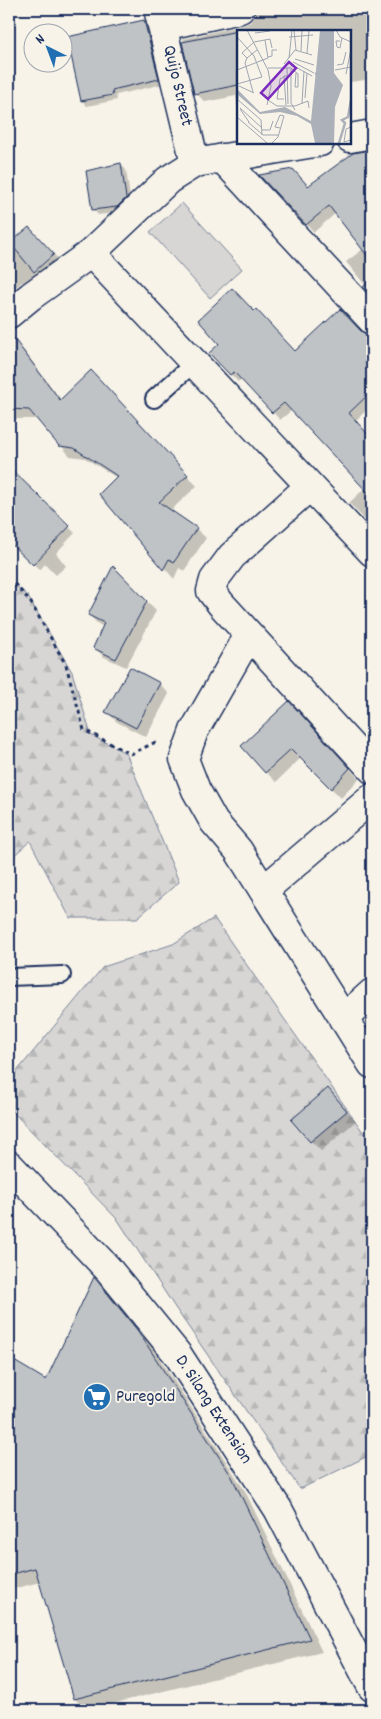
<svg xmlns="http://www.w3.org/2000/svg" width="381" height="1719" viewBox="0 0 381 1719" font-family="Dekko,sans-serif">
<defs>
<pattern id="forest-firs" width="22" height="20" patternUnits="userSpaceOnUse" patternTransform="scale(1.25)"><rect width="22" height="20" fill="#d7d6d4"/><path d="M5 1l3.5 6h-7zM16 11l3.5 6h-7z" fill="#b8b8b8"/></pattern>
</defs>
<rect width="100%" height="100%" fill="#f7f3e8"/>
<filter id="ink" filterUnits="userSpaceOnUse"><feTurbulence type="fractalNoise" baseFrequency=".02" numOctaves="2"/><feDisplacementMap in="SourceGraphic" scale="10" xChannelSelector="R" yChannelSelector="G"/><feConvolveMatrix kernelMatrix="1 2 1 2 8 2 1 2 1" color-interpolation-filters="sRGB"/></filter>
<g filter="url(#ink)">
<path fill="url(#forest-firs)" stroke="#798299" d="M9,580L27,595L72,672L91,735L126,753L179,882L137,918H70L30,841L9,860Z
M214,918L372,1145V1454L300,1489L176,1309L118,1220L9,1108V1081L103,967L173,944Z"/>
<path fill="#d7d6d4" stroke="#798299" d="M182,203L242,269L210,298L150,232Z"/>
<path fill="#0003" d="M256,9H372V79L350,82V31H238V109L236,96L205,102L196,93L183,39L244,25L251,22L256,15Z
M144,21L149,26L163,84L116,95L117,100L87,106L82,101Z
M372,151V295L365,287L366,286L346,262L363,249L336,213L314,232L262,176L293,170L309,187Z
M121,164L126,170L131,204L122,212L98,215L93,209Z
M29,228L62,263L31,291L22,282L9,293V246Z
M361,333L367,336H372V405L355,421L372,440V527L349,503L365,488L292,410L280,420L242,378L238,382L211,353H295Z
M15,342L25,352L61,400L101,382L197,486L170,511L196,529L206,538L184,571L179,568L174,579L101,494L117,478L85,458L70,456L38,419H13L9,414V348Z
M21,480L75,533L56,553L66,566L56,575L45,564L40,570L9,540V494L12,498Z
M113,568L156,611L126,667L104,657L95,648L104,627L98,624L89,615Z
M130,669L160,684L169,694L146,737L117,722L107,712Z
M298,712L359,779L341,798L301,758L276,782L266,772Z
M328,1090L356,1121L321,1151L311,1141Z
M95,1279L107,1291L151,1345L245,1491L322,1652L87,1710L75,1699L40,1582L9,1590V1360L47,1381Z"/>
<path fill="#c0c3c5" stroke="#1b2f5e" d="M144,20L159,79L112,90L113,95L81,101L67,37Z
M238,31V85L194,94L182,42Z
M372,150V262L329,206L306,225L259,175L293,169L308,186L353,153Z
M121,163L126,198L117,207L92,210L86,171Z
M29,227L54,254L34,272L10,243Z
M372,278V297L363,287Z
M232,288L254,311L256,309L295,351L340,309L361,331L367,335H372V391L349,413L372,439V497L284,403L272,413L234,372L230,375L209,353L219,344L198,320Z
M9,332L60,400L91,370L188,475L159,502L197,528L174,562L169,559L163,570L99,494L117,476L74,448L59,446L29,410L9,409Z
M9,467L70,526L33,565L9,542Z
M113,566L147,601L116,659L93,648L104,623L88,615Z
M130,667L160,683L136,728L105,712Z
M289,701L350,768L331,789L291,749L265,773L241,746Z
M328,1088L347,1111L310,1142L291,1120Z
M94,1277L138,1331L232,1477L310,1639L74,1699L35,1568L9,1575V1358L46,1380Z"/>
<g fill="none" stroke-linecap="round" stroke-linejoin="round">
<defs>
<path id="service" d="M154,399L194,363
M9,977L62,975"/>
<path id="minor" d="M158,9L195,163
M163,26L240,9
M350,138L372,134
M222,158L372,320
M91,253L372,552
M9,314L31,296L91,253L168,180L195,163L320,142
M310,486L232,556L214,580L211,591L221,604L372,769
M249,635L194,731L184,759L196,790L214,822L238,850L372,1064
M264,890L372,798
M343,1019L372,993
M9,1165L108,1269L178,1355L278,1509L372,1687"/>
</defs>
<use href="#service" stroke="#1b2f5e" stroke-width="20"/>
<use href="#minor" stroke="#1b2f5e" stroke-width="31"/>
<path stroke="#1b2f5e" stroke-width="3" stroke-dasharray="4 4" stroke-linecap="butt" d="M9,578L30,601L66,665L84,730L131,754L158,741"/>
<use href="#service" stroke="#f7f3e8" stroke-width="16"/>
<use href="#minor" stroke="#f7f3e8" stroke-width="28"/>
</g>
</g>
<defs>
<symbol id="supermarket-disc" viewBox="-11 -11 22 22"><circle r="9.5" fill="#1f6fb2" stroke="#f7f3e8"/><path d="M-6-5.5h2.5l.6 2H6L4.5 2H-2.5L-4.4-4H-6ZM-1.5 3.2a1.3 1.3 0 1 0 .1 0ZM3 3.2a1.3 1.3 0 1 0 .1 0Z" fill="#fff"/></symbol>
</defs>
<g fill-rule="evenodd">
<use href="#supermarket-disc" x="81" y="1381" width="32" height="32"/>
</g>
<g text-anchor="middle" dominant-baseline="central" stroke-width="4" stroke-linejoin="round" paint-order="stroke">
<g font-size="18" fill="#1b2f5e" stroke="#f7f3e8">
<text transform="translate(177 86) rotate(77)">Quijo Street</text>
<text transform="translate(213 1410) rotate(57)">D. Silang Extension</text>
</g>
<g font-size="18" fill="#1b2f5e" stroke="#f7f3e8" text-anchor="start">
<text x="116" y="1397">Puregold</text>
</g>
</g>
<g transform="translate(237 30)">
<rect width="114" height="114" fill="#f7f3e8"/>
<path d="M83,0H97V43L106,55L98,77L97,113H78L74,94L60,86L43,82L23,84L1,65L0,59L23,82L48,77L74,91Z" fill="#acb0b9"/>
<path fill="none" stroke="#acb0b9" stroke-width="2.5" d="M78,44L86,43L90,24L96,17M102,113L108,93L105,90L111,87L114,70"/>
<path fill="none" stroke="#9fa5b1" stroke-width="1" d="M10,0L31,40L34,56L30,75M57,0L59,20M99,0L103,7L114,12M18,3L33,1M52,7L76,5M103,11H99L100,17L103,18L105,8M64,21L65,0M70,23L72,0M31,27L35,26V20H40M10,28L5,23L17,12L33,9L35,18M52,28L55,0M58,29L77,35M56,32L77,43M47,34L58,20L75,25M55,35L75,46M100,35L106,34L109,22M31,38H54L61,44V57H58L59,43M50,38L51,74M54,39V73L58,80M0,40L31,28L28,10M98,40L114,37M109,44L114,19M47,47L43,49L40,69H47M0,48L1,69M0,54L25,47L17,26L1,8M2,56L17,63M16,62L8,33L10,28L20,20M68,68L70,43M0,69L24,90L25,105M31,70L40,76H58L71,71L72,78M65,73L67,41M49,75L47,46H50M3,78L25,98M3,79L12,92M0,87L30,113M11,92L26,105H41M114,97L109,99L107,112L114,110M25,100H33L36,91M35,113L41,107L47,86L43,85L38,97L43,98"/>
<path fill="#7b2cbf" fill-opacity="0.15" stroke="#7b2cbf" stroke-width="2.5" d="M52,32L59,38L31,69L24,63Z"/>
<rect width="114" height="114" fill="none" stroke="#1b2f5e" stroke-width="2.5"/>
</g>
<rect width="381" height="1719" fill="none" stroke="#f7f3e8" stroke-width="30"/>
<rect x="15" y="15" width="351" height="1689" fill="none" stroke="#1b2f5e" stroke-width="2" filter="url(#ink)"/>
<g transform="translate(48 48) rotate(318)"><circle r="24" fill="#f7f3e8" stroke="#9fa5b1"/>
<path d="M0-4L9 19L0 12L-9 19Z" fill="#1f6fb2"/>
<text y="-8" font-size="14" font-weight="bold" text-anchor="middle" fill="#1b2f5e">N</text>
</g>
</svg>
